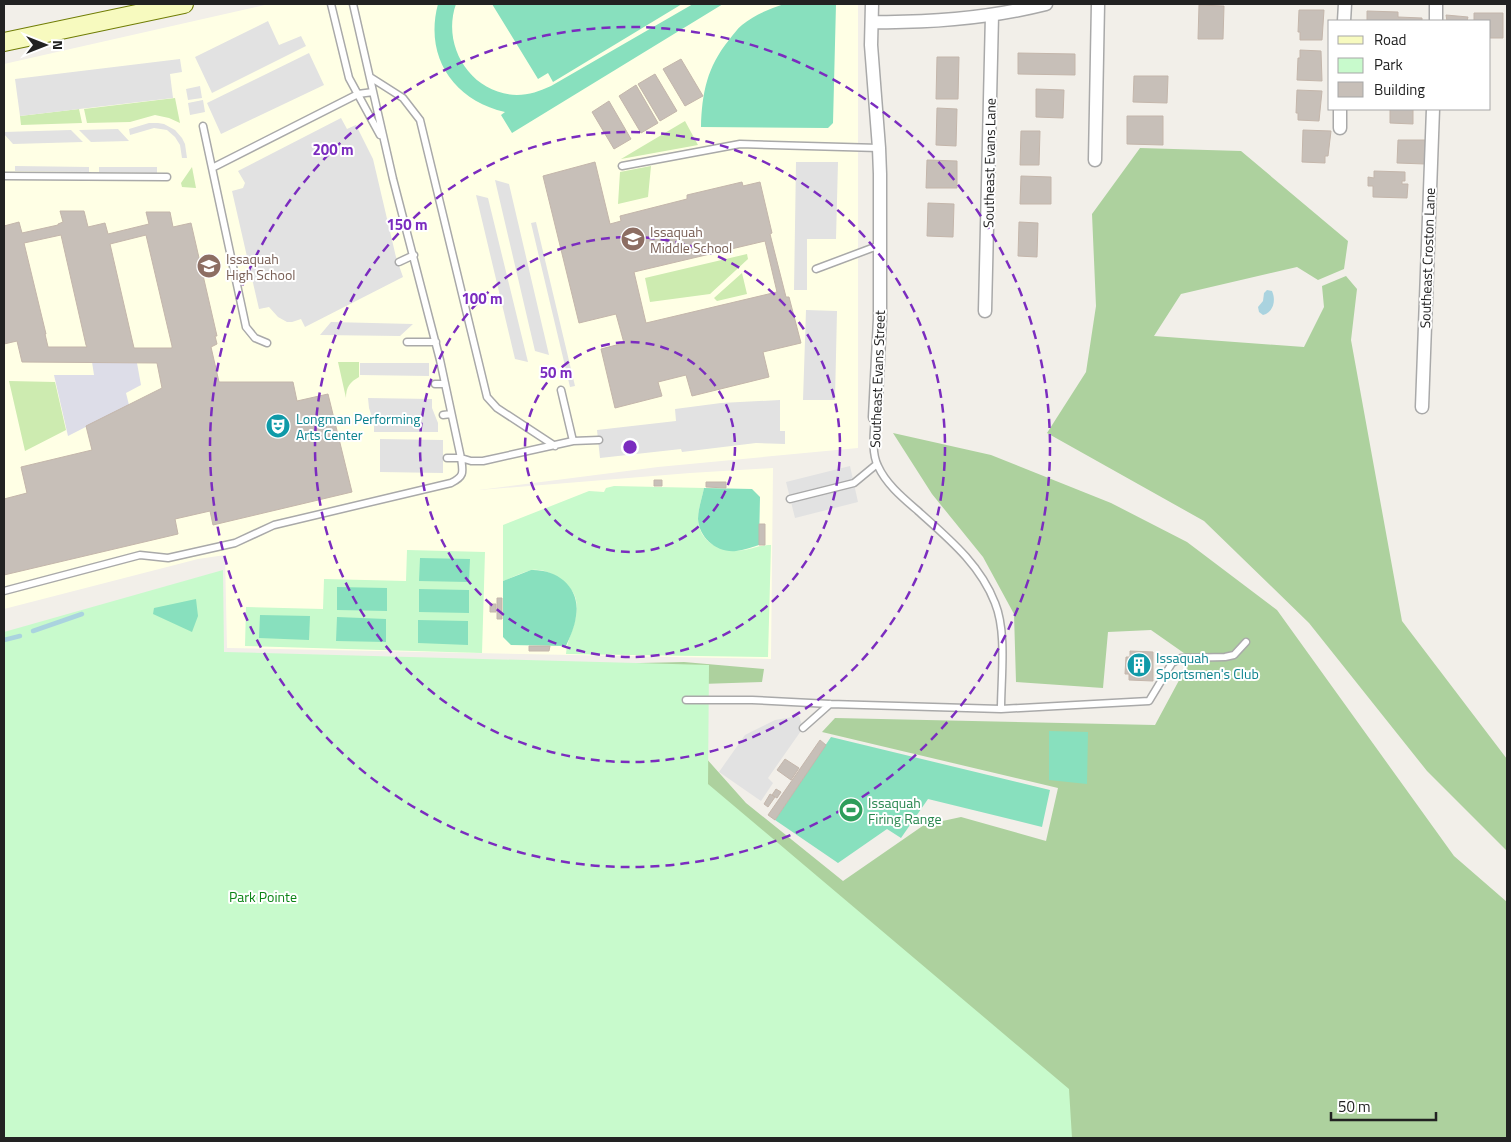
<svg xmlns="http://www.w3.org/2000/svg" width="1511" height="1142" viewBox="0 0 1511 1142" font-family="'Titillium Web',sans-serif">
<rect width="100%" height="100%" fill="#f2efe9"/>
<path fill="#ffffe5" d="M269,4H858V448L658,467L479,490L690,473L773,468L771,659L227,648L225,555L198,559L4,609V64Z"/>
<path fill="#cdebb0" d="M175,98L180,123L169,118L155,115L130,122L87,123L84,109Z
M79,109L82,123L21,125L20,116Z
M685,121L698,145L621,159Z
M651,166L648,197L618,204L620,172Z
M192,167L196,188L182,187L181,183Z
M747,254L748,259L710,294L650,302L645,278Z
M742,273L747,294L717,301L714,298Z
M338,362H359V377C350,382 346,387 346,398Z
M9,381L55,382L66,430L25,451Z"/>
<path fill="#add19e" d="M1140,148L1241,151L1348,241L1344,269L1318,280L1297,267L1181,294L1154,336L1304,347L1324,307L1322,286L1346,276L1357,289L1351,340L1402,621L1507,759V851L1427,771L1309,623L1204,521L1047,433L1086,372L1096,306L1092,214Z
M893,433L991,455L1111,503L1187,542L1277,610L1454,856L1507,902V1138H4V666L218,682L509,666L684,662L764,669L762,682L671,685L672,720L746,803L843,881L924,825L961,817L1046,841L1058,788L822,732L835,718L1155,725L1191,658L1151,630L1108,632L1103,688L1016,682L1014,614L983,557L932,494Z"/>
<path fill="#c8facc" d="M614,486L704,488C702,498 698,509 698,519C699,544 723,553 744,550C755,548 759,545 771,545L768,657L566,654C567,640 574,629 576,616C579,597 573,588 558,578C550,572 542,569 532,570C522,572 512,578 503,581V525L589,491L604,492L606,488Z
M407,550L485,552L482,653L245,646L246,607L323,609L324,579L406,581Z
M223,570L224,652L709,665L708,784L1069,1089L1072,1138H4V632Z"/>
<path fill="#88e0be" d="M438,4H456C441,46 471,94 517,95C529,95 540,91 551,86L693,4H723L512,133L501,115L505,112C453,100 424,56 438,4Z
M492,4H682L553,82L548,73L538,79Z
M784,4H836L833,123L828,128L701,127C702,93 707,67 729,40C733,35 737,29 742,25C754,15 769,9 784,4Z
M704,488L752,489L760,497L759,545C752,547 744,550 736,551C717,553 699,538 698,519C698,509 702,498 704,488Z
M420,558L470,559L469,582L419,581Z
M531,570C558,569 581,588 576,616C575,626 570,637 566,646L511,645L503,637V581Z
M337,587L387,588V611L337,610Z
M419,589L469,590V613L419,612Z
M196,599L198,616L192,632L153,614L154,608Z
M260,615L310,616L309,640L259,638Z
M337,617L386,619V642L336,641Z
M418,620L468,621V645L418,643Z
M1049,731L1088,732L1087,784L1049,780Z
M831,737L1050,790L1042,827L928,799L901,838L887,829L838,863L775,820Z"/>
<path fill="#e2e2e2" d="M268,21L279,45L301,36L306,46L212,93L195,57Z
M309,53L324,85L221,134L207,103Z
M180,59L182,72L170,74L173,98L20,116L15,79Z
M200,86L202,98L188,100L186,89Z
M203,100L205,112L190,115L188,103Z
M341,118L347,129L356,125L373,159L396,257L403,277L305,327L301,319L292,322H287L278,317L269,307L259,309L232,191L243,188L245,183L238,171Z
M149,123H158L164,124L175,130L182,138L185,144L187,158H182L180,145L175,137L167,130L154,128L130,135L129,129Z
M118,129L129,141L91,142L79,130Z
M71,130L83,142L13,144L4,134V132Z
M796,162H838L836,239H807V290H794Z
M15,166L89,167V172L15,171Z
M99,167H157V173L99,172Z
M495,180L509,184L549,355L535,351Z
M476,195L488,198L528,362L515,359Z
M536,222L575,386L570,387L531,223Z
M806,310L837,311L835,400H803Z
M331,322L413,324L400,336L320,335Z
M360,363H429V376L360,375Z
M368,398L432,399V408L438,423V432H374V423L369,408Z
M780,400V431H785V444L756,443L682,452L681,449L600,458L597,430L676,421L675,409L721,403Z
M380,439L443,440V473L380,472Z
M850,466L858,502L795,518L786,482Z
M799,716L803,728L768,778L773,783L761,801L719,772L745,735L775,720Z"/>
<path fill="#dddde8" d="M92,362L137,363L141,385L126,393L129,405L68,436L54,375H94Z"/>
<path fill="#aad3df" d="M1267,290L1272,291C1276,300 1274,312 1263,315L1259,312L1258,307L1263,301L1264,293Z"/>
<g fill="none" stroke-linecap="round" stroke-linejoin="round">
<path stroke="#aad3df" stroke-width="4.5" d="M33,631L82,614
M4,640L20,636"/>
</g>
<path fill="#c7bfb8" stroke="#c4b6ab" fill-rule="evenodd" d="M1199,5L1224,6L1223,39H1198Z
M1299,10H1324L1322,40H1300V32H1298Z
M1367,11L1398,12V17L1422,18V21H1367Z
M1474,13H1503V38H1490V21H1474Z
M1446,15L1468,17L1467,21H1447Z
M1300,50L1321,51L1322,81L1297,80L1298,58H1300Z
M1018,53L1075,54V75L1018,74Z
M937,57H959L958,99H936Z
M681,59L703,96L685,106L663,69Z
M655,74L677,111L660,121L638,84Z
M1134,76H1168L1167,103L1133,102Z
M636,85L658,123L641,133L619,96Z
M1036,89L1064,90L1063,118L1036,117Z
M1297,90L1322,91L1319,121L1298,120V113H1296Z
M609,101L631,139L614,149L592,112Z
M937,108L957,109L956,146L936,145Z
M1390,109H1413V124L1390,123Z
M1127,116H1163V145L1127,144Z
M1303,130L1331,131L1328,156H1325V163L1302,162Z
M1021,131H1040L1039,165H1020Z
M1398,140H1425V164L1397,163Z
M927,160L957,161V188H926Z
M595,162L610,224L621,221L620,216L687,199V195L742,182L743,186L760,182L772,233L770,234L786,297H789L801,343L763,352L769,377L692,396L686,375L658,382L662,396L615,408L601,349L624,343L616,314L579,323L543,176ZM765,241L777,292L646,323L634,272Z
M1374,171L1405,172V181H1402V184H1408L1407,198L1373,197V186H1368V177L1374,178Z
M1021,176L1051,177V204H1020Z
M928,203L954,204L953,237L927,236Z
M60,211H84L88,227L105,223L108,234L149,224L146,212H170L173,227L191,223L217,336H215L217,344L211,347L219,382H293L297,401L328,394L352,492L213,525L210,511L175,519L178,534L4,575V499L27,493L21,467L92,450L86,426L162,388L157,363L22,362L17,341L4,344V226L19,222L22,233L58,225V224L63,222ZM61,235L86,345L87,347H48L45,334H46L24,243ZM146,235L172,346V348H134L110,244Z
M1019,222L1038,223L1037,257L1018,256Z
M654,480H662V486H654Z
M706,482H726V488L706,487Z
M759,524H765V545H759Z
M497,598H502V619H497Z
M490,604H496V612H490Z
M529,646H550L549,651H529Z
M1130,651L1153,652V681L1129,680V674H1125L1126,657H1130Z
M820,740L826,745L775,820L768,815Z
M785,759L799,768L791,780L777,770Z
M776,789L781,792L777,798L772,795Z
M770,794L775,797L768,807L764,804Z"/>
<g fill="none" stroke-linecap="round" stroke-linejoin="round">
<defs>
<path id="lane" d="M331,4L349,78L380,135
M370,77L403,98L420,120L487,397L497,408L555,446
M203,126L246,327L255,338L267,343
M622,166L740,144L879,148
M212,168L358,94L373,92
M4,176L167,177
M399,262L414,255
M816,269L880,245
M407,342H436
M435,384H445
M561,390L573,441
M443,415L451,414
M875,417C874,432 871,452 878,466C886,484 903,498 918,511C948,538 980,564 995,603C1007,632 1001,677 1001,709
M447,458H461L471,461H483L573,441L599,440
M790,499L854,483L877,464
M4,591L140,555L168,558L235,543L274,525L451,483C465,476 463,472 461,458L440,360L393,179L353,4
M686,700H752L830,704L1001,709L1149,701L1172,663L1181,658L1225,657L1234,655L1246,642
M803,728L830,704"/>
<path id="street" d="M872,4L871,45L879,148L880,174V319L875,417
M1344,21L1345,4
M1436,21V4
M872,22C930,23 990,18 1046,4
M1340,128V109
M1095,160L1098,4
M985,311L992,15
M1422,407L1433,109"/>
<path id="secondary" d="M4,42L184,4"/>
</defs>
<use href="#lane" stroke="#a9a9a9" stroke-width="9"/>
<use href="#street" stroke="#a9a9a9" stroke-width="15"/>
<use href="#secondary" stroke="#707d05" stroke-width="20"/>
<use href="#lane" stroke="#fff" stroke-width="6"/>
<use href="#street" stroke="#fff" stroke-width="12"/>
<use href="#secondary" stroke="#f7fabf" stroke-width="18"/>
</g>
<g fill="none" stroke="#7b2cbf" stroke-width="2.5" stroke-dasharray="9 6">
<circle cx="630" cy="447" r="105"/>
<circle cx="630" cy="447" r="210"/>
<circle cx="630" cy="447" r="315"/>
<circle cx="630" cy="447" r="420"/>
</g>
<defs>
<symbol id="school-disc" viewBox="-11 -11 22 22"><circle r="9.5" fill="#8d6e63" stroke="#fff"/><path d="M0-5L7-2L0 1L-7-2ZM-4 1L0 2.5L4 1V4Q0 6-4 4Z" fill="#fff"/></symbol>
<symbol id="theatre-disc" viewBox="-11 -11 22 22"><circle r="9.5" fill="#0f9aa8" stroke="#fff"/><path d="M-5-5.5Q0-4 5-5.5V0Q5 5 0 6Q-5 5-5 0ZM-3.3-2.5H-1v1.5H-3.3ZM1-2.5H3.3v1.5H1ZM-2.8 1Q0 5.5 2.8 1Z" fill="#fff"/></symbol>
<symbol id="building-disc" viewBox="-11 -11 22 22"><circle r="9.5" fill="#0f9aa8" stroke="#fff"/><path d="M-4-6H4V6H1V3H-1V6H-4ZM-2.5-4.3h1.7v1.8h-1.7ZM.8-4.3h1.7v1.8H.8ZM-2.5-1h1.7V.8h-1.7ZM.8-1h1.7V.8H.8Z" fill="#fff"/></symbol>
<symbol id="stadium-disc" viewBox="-11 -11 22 22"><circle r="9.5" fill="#2e9e5b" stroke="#fff"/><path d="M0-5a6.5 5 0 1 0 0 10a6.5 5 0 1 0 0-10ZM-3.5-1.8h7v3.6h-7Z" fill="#fff"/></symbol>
</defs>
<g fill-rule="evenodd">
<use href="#school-disc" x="619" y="225" width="28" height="28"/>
<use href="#school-disc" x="195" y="252" width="28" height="28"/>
<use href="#theatre-disc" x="264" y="412" width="28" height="28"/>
<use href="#building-disc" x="1125" y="651" width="28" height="28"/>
<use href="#stadium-disc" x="837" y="796" width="28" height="28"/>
</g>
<g text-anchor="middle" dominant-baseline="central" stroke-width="4" stroke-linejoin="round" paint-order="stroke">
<g font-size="14" fill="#222" stroke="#fff">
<text transform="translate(989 163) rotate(-89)">Southeast Evans Lane</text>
<text transform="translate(1427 258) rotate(-88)">Southeast Croston Lane</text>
<text transform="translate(877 379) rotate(-88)">Southeast Evans Street</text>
</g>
<g font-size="14" fill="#785e54" stroke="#fff" text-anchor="start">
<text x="650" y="231">Issaquah<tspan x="650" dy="16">Middle School</tspan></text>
<text x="226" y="258">Issaquah<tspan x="226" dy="16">High School</tspan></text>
</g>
<g font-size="14" fill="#0d838f" stroke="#fff" text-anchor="start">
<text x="296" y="418">Longman Performing<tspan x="296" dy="16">Arts Center</tspan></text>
<text x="1156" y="657">Issaquah<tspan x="1156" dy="16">Sportsmen's Club</tspan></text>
</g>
<g font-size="14" fill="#27864d" stroke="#fff" text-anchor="start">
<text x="868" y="802">Issaquah<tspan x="868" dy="16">Firing Range</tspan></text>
</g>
<g font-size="14" fill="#0c8416" stroke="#fff">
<text x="263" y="896">Park Pointe</text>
</g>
</g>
<circle cx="630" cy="447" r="8" fill="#7b2cbf" stroke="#fff" stroke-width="2.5"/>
<g font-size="15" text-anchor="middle" font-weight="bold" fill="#7b2cbf" stroke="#fff" stroke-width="4" stroke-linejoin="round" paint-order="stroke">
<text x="333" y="155">200 m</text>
<text x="407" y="230">150 m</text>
<text x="482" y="304">100 m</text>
<text x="556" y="378">50 m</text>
</g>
<rect width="1511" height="1142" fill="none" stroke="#222222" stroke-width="10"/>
<rect x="1328" y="20" width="162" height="90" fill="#ffffff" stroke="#a7a7a7"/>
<rect x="1338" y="36" width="25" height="8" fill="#f7fabf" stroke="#a7a7a7"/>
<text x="1374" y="45" font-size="15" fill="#222222">Road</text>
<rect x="1338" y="58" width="25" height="15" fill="#c8facc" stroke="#a7a7a7"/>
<text x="1374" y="70" font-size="15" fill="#222222">Park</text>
<rect x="1338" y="82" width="25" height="15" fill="#c7bfb8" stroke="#a7a7a7"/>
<text x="1374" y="95" font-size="15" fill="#222222">Building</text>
<g transform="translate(45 45) rotate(90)" stroke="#ffffff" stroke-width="4" paint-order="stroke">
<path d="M0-4L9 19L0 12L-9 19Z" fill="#222222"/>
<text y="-8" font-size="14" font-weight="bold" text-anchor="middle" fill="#222222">N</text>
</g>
<path d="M1331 1112v8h105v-8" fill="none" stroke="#222222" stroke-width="2.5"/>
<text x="1338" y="1112" font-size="15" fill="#222222" stroke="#ffffff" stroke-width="4" paint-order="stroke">50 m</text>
</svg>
